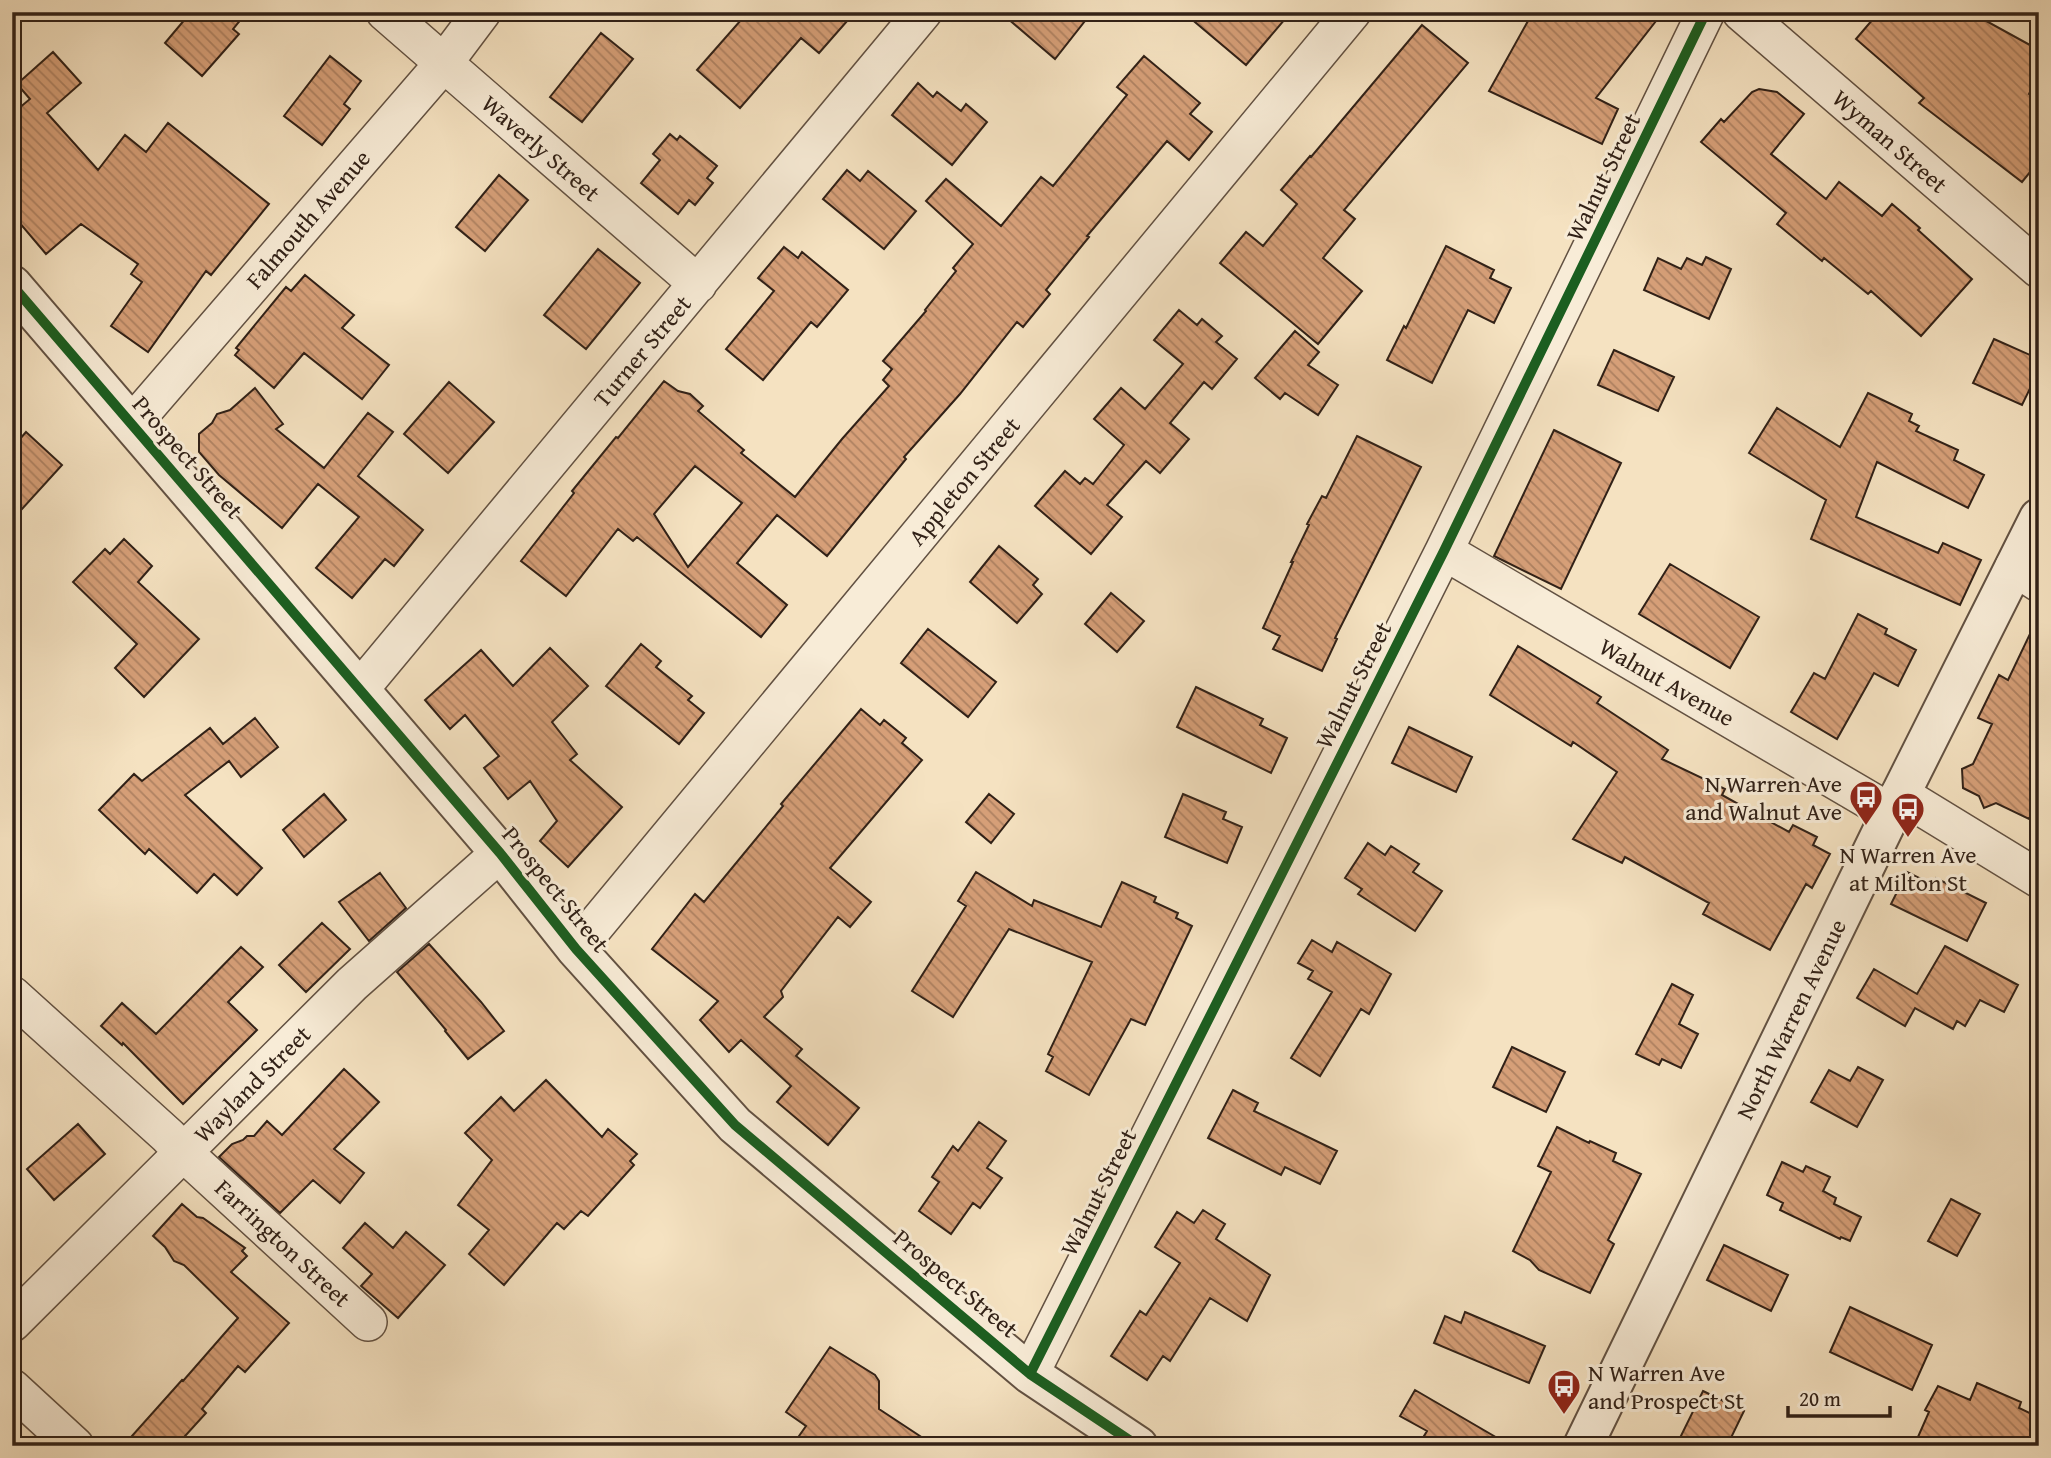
<svg xmlns="http://www.w3.org/2000/svg" width="2051" height="1458" viewBox="0 0 2051 1458" font-family="'Gentium Book Plus',serif">
<defs>
<pattern id="building-back-hatch" width="6" height="6" patternUnits="userSpaceOnUse" patternTransform="scale(1.75)"><rect width="6" height="6" fill="#d69f78"/><path d="M-1 5l2 2M0 0l6 6M5-1l2 2" fill="none" stroke="#ae8161"/></pattern>
</defs>
<rect width="100%" height="100%" fill="#f5e2c1"/>
<filter id="stains"><feTurbulence type="fractalNoise" baseFrequency=".00286" numOctaves="4"/><feColorMatrix values="0 0 0 0 .2 0 0 0 0 .09 0 0 0 0 .02 0 0 0 .5 -.17"/></filter>
<radialGradient id="worn" r=".72"><stop offset=".6" stop-color="#630" stop-opacity="0"/><stop offset="1" stop-color="#630" stop-opacity=".3"/></radialGradient>
<path fill="url(#building-back-hatch)" stroke="#312117" stroke-width="2" fill-rule="evenodd" d="M191,12H247L233,29L239,34L202,76L165,43Z
M748,12H855L819,53L801,38L740,108L697,70Z
M1000,12H1092L1055,59Z
M1183,12H1291L1246,65Z
M1533,12H1663L1596,98L1618,109L1602,144L1489,91Z
M1879,12H1970L2039,50V75L2029,94L2039,101V161L2022,182L1919,103L1924,98L1856,39Z
M1422,25L1468,63L1344,210L1355,219L1323,258L1362,291L1318,344L1220,263L1246,232L1263,246L1297,204L1281,190L1310,156L1311,157Z
M601,33L633,59L582,122L550,97Z
M53,52L81,83L47,113L98,170L125,135L146,152L168,123L269,204L211,275L206,271L148,352L111,326L142,282L131,274L138,264L81,224L46,254L12,214V114L30,99L17,84Z
M330,56L361,81L344,104L350,109L322,145L284,116Z
M1144,56L1200,103L1190,114L1212,132L1189,160L1167,141L1087,236L1089,237L1046,290L1050,294L1023,327L1017,322L960,394L904,457L906,459L827,556L777,515L737,563L787,605L761,637L637,537L633,541L618,529L566,596L521,561L574,493L572,491L616,437L618,438L664,381L678,391L690,394L703,406L698,411L744,450L741,453L795,497L842,439L889,386L883,380L892,369L883,361L926,311L925,310L956,271L953,268L973,244L926,201L946,179L1001,226L1041,177L1053,186L1127,95L1117,87ZM695,466L742,503L688,567L654,514Z
M918,83L933,97L937,92L961,111L966,104L987,122L952,165L892,115Z
M1759,89L1777,92L1804,114L1771,154L1826,199L1839,182L1882,216L1892,204L1920,228L1918,230L1972,279L1921,336L1871,291L1868,294L1824,258L1822,261L1777,224L1786,213L1701,142L1721,119L1724,122L1752,92Z
M670,134L677,140L680,136L717,166L707,178L713,183L695,205L689,200L678,214L641,183L660,160L653,154Z
M847,170L860,181L868,171L916,211L884,249L823,199Z
M499,175L528,200L485,251L456,227Z
M1446,246L1494,270L1490,278L1511,288L1494,323L1468,310L1432,383L1387,360L1404,326L1406,328Z
M784,247L798,258L802,252L848,290L817,327L811,322L763,380L726,349L774,291L758,278Z
M598,249L640,283L586,349L544,315Z
M1706,257L1731,269L1709,319L1644,290L1658,258L1681,269L1687,258L1702,265Z
M305,275L354,315L342,328L389,365L362,399L304,353L274,388L235,355L239,350L236,348L286,287L291,291Z
M1179,310L1197,325L1202,319L1222,336L1216,342L1237,359L1212,389L1204,382L1170,423L1189,439L1160,473L1146,461L1107,505L1122,517L1091,554L1035,506L1065,471L1080,484L1085,478L1093,484L1124,445L1094,419L1121,388L1145,409L1183,364L1154,340Z
M1295,331L1319,352L1308,365L1338,385L1318,415L1285,393L1280,399L1255,378Z
M1994,339L2039,359V370L2022,405L1973,383Z
M1614,350L1674,377L1658,411L1598,385Z
M449,382L494,422L448,473L404,434Z
M255,388L283,424L276,429L324,468L368,413L393,432L358,476L423,530L394,566L385,559L352,598L316,568L359,517L318,484L282,528L219,475L199,452V434L212,423L217,414L230,410Z
M1868,393L1912,414L1909,421L1919,426L1916,431L1958,450L1954,460L1984,475L1968,508L1877,462L1856,517L1938,553L1943,543L1981,560L1960,605L1811,539L1826,500L1749,453L1777,408L1840,447Z
M1554,430L1621,463L1561,589L1494,556Z
M26,432L62,465L12,520V448Z
M1357,436L1421,467L1335,638L1337,639L1322,671L1273,649L1280,636L1263,628L1293,562H1291L1309,525L1307,524L1322,496L1326,498Z
M124,539L152,566L138,582L199,639L144,697L115,668L137,644L73,582L105,549L110,554Z
M999,546L1038,579L1033,585L1042,594L1017,623L970,582Z
M1670,564L1759,617L1730,668L1639,614Z
M1111,593L1144,621L1117,652L1085,624Z
M1858,614L1887,629L1885,634L1916,650L1898,686L1874,673L1837,739L1791,712L1814,673L1825,679Z
M2039,615V799L2029,819L1996,803L1984,808L1979,796L1963,788L1962,769L1973,764L1992,724L1978,718L1999,675L2008,680Z
M928,629L996,682L968,717L901,663Z
M641,644L661,661L656,667L692,696L688,700L704,713L679,744L606,686Z
M1518,646L1601,697L1597,703L1668,750L1662,759L1725,789L1722,795L1789,832L1793,825L1817,837L1813,845L1830,854L1812,888L1806,884L1770,950L1703,914L1709,903L1625,857L1622,863L1573,839L1617,772L1573,742L1571,746L1490,695Z
M550,648L588,686L552,722L577,754L570,760L622,807L568,867L540,841L557,821L530,781L508,799L484,768L499,756L465,715L450,729L425,700L481,650L513,686Z
M1196,687L1263,719L1260,725L1287,738L1271,773L1177,727Z
M861,709L880,725L884,720L906,738L902,743L922,760L830,868L871,902L850,927L838,917L781,991L783,997L764,1017L802,1049L796,1056L859,1108L828,1145L777,1102L791,1086L741,1040L729,1052L700,1020L718,1001L652,949L695,894L704,902L783,806L781,804Z
M255,718L278,747L241,777L229,761L185,795L262,868L237,895L214,874L197,893L149,849L145,854L99,810L134,774L142,781L210,728L223,744Z
M1409,727L1472,757L1456,792L1392,763Z
M324,794L346,820L304,857L283,830Z
M989,794L1014,814L991,843L966,822Z
M1183,794L1226,812L1223,819L1242,827L1227,863L1165,837Z
M1368,843L1385,855L1391,846L1419,864L1413,872L1442,891L1415,931L1358,894L1362,889L1345,878Z
M976,872L1032,906L1034,900L1101,927L1122,882L1156,897L1154,902L1178,913L1176,918L1192,926L1145,1025L1131,1019L1089,1095L1046,1071L1053,1057L1048,1054L1092,962L1009,929L953,1017L912,991L966,906L958,901Z
M1907,872L1933,885L1936,878L1986,903L1967,941L1891,904Z
M380,873L406,908L369,941L339,902Z
M322,923L350,949L306,992L279,965Z
M1312,940L1332,952L1337,942L1391,974L1369,1014L1361,1009L1320,1076L1291,1058L1332,992L1308,979L1313,971L1298,963Z
M429,944L481,1002L504,1031L468,1059L445,1031L446,1030L397,972Z
M1945,946L2018,985L2004,1012L1980,1000L1965,1026L1957,1021L1953,1029L1915,1008L1905,1026L1857,998L1874,969L1917,994Z
M241,947L263,967L228,1002L257,1030L183,1104L123,1043L122,1045L101,1026L122,1003L156,1034Z
M1672,984L1693,995L1679,1024L1698,1034L1681,1068L1662,1059L1659,1065L1636,1054Z
M1512,1047L1565,1072L1546,1112L1493,1087Z
M1858,1067L1883,1080L1857,1127L1811,1102L1829,1070L1850,1081Z
M344,1069L379,1102L334,1149L364,1173L340,1203L313,1180L280,1213L219,1157L232,1144L243,1140L247,1136H254L267,1121L282,1135Z
M546,1080L602,1137L608,1129L637,1154L630,1161L634,1165L588,1216L581,1211L564,1229L557,1223L504,1285L469,1254L489,1230L458,1205L492,1160L465,1133L501,1097L514,1111Z
M1233,1090L1258,1103L1254,1111L1337,1151L1320,1184L1285,1167L1281,1175L1208,1138Z
M979,1122L1006,1141L987,1168L1002,1178L980,1208L973,1203L951,1234L919,1211L939,1182L932,1177L953,1146L958,1151Z
M78,1124L105,1154L54,1200L27,1169Z
M1557,1127L1589,1143L1590,1141L1616,1153L1613,1161L1641,1174L1608,1240L1614,1244L1590,1293L1539,1270L1530,1260L1513,1251L1551,1172L1538,1166Z
M1782,1162L1803,1172L1806,1166L1830,1177L1823,1191L1836,1198L1834,1204L1861,1217L1850,1241L1841,1237L1840,1239L1780,1210L1783,1203L1767,1195Z
M1951,1199L1980,1214L1957,1256L1928,1241Z
M182,1204L197,1217L203,1218L245,1248L242,1251L247,1256L231,1272L289,1323L245,1372L238,1366L202,1409L206,1413L176,1446H123L182,1380L183,1381L238,1318L184,1265L174,1261L165,1247L153,1236Z
M1203,1210L1225,1224L1216,1239L1270,1275L1247,1321L1210,1298L1170,1361L1163,1356L1147,1380L1111,1356L1140,1311L1146,1315L1180,1263L1155,1247L1177,1212L1194,1223Z
M365,1223L393,1248L406,1232L445,1265L398,1318L361,1286L372,1274L343,1248Z
M1724,1245L1788,1275L1771,1311L1707,1280Z
M1850,1307L1932,1345L1912,1390L1830,1352Z
M1465,1312L1545,1346L1529,1383L1434,1343L1445,1316L1461,1323Z
M830,1347L875,1375L879,1381V1409L935,1446H792L806,1426L786,1412Z
M1977,1383L2021,1402L2019,1408L2038,1417L2026,1446H1914L1929,1412L1925,1410L1938,1386L1970,1400Z
M1415,1390L1511,1446H1418L1427,1431L1400,1416Z
M1703,1391L1744,1411L1727,1446H1676Z"/>
<g fill="none" stroke-linecap="round" stroke-linejoin="round">
<defs>
<path id="minor" d="M385,12L698,284
M1741,12L2039,269
M132,424L443,64L482,12
M1444,551L1891,813
M2014,567L2039,583
M360,689L923,12
M1900,794L2039,879
M576,949L1352,12
M12,995L168,1136L184,1153L368,1322
M12,1323L352,984L500,853
M1030,1374L1444,551L1706,12
M12,1388L75,1446"/>
<path id="tertiary" d="M12,285L500,853L576,949L735,1125L1030,1374L1138,1446
M1583,1446L1891,813L2039,518"/>
</defs>
<use href="#minor" stroke="#625142" stroke-width="40"/>
<use href="#tertiary" stroke="#625142" stroke-width="42"/>
<use href="#minor" stroke="#f8ecd7" stroke-width="37"/>
<use href="#tertiary" stroke="#f8ecd7" stroke-width="38"/>
<defs>
<path id="cycleway" d="M12,285L500,853L576,949L735,1125L1030,1374L1138,1446
M1030,1374L1444,551L1706,12"/>
</defs>
<use href="#cycleway" stroke="#f8ecd7" stroke-width="15"/>
<use href="#cycleway" stroke="#1b5e20" stroke-width="10"/>
</g>
<defs>
<symbol id="bus-pin" viewBox="-11 -11 22 30"><path d="M0 17L-7.5 6A9.5 9.5 0 1 1 7.5 6Z" fill="#8f2418" stroke="#f8ecd7"/><path d="M-5-6H5V4H4V6H2V4H-2V6H-4V4H-5ZM-3.5-4V0h7V-4ZM-3.5 1.2v1.5H-2V1.2ZM2 1.2v1.5H3.5V1.2Z" fill="#fff"/></symbol>
</defs>
<g fill-rule="evenodd">
<use href="#bus-pin" x="1847" y="778" width="38" height="52"/>
<use href="#bus-pin" x="1889" y="790" width="38" height="52"/>
<use href="#bus-pin" x="1545" y="1367" width="38" height="52"/>
</g>
<g text-anchor="middle" dominant-baseline="central" stroke-width="6" stroke-linejoin="round" paint-order="stroke">
<g font-size="24" fill="#312117" stroke="#f8ecd7">
<text transform="translate(1890 141) rotate(41)">Wyman Street</text>
<text transform="translate(541 148) rotate(41)">Waverly Street</text>
<text transform="translate(1603 177) rotate(-64)">Walnut Street</text>
<text transform="translate(308 219) rotate(-49)">Falmouth Avenue</text>
<text transform="translate(642 351) rotate(-50)">Turner Street</text>
<text transform="translate(188 457) rotate(49)">Prospect Street</text>
<text transform="translate(964 481) rotate(-50)">Appleton Street</text>
<text transform="translate(1667 682) rotate(30)">Walnut Avenue</text>
<text transform="translate(1353 685) rotate(-63)">Walnut Street</text>
<text transform="translate(556 889) rotate(51)">Prospect Street</text>
<text transform="translate(1791 1019) rotate(-64)">North Warren Avenue</text>
<text transform="translate(252 1084) rotate(-45)">Wayland Street</text>
<text transform="translate(1098 1192) rotate(-63)">Walnut Street</text>
<text transform="translate(283 1243) rotate(43)">Farrington Street</text>
<text transform="translate(956 1283) rotate(40)">Prospect Street</text>
</g>
<g font-size="24" fill="#312117" stroke="#f8ecd7" text-anchor="end">
<text x="1842" y="783">N Warren Ave<tspan x="1842" dy="28">and Walnut Ave</tspan></text>
<text x="1908" y="854" text-anchor="middle">N Warren Ave<tspan x="1908" dy="28">at Milton St</tspan></text>
<text x="1588" y="1372" text-anchor="start">N Warren Ave<tspan x="1588" dy="28">and Prospect St</tspan></text>
</g>
</g>
<rect width="2051" height="1458" fill="none" stroke="#f5e2c1" stroke-width="42"/>
<rect x="14" y="14" width="2023" height="1430" fill="none" stroke="#312117" stroke-width="3.5"/>
<rect x="21" y="21" width="2009" height="1416" fill="none" stroke="#312117" stroke-width="2"/>
<path d="M1788 1406v10h102v-10" fill="none" stroke="#312117" stroke-width="3.5"/>
<text x="1799" y="1406" font-size="21" fill="#312117" stroke="#f8ecd7" stroke-width="5" paint-order="stroke">20 m</text>
<rect width="100%" height="100%" filter="url(#stains)"/>
<rect width="100%" height="100%" fill="url(#worn)"/>
</svg>
